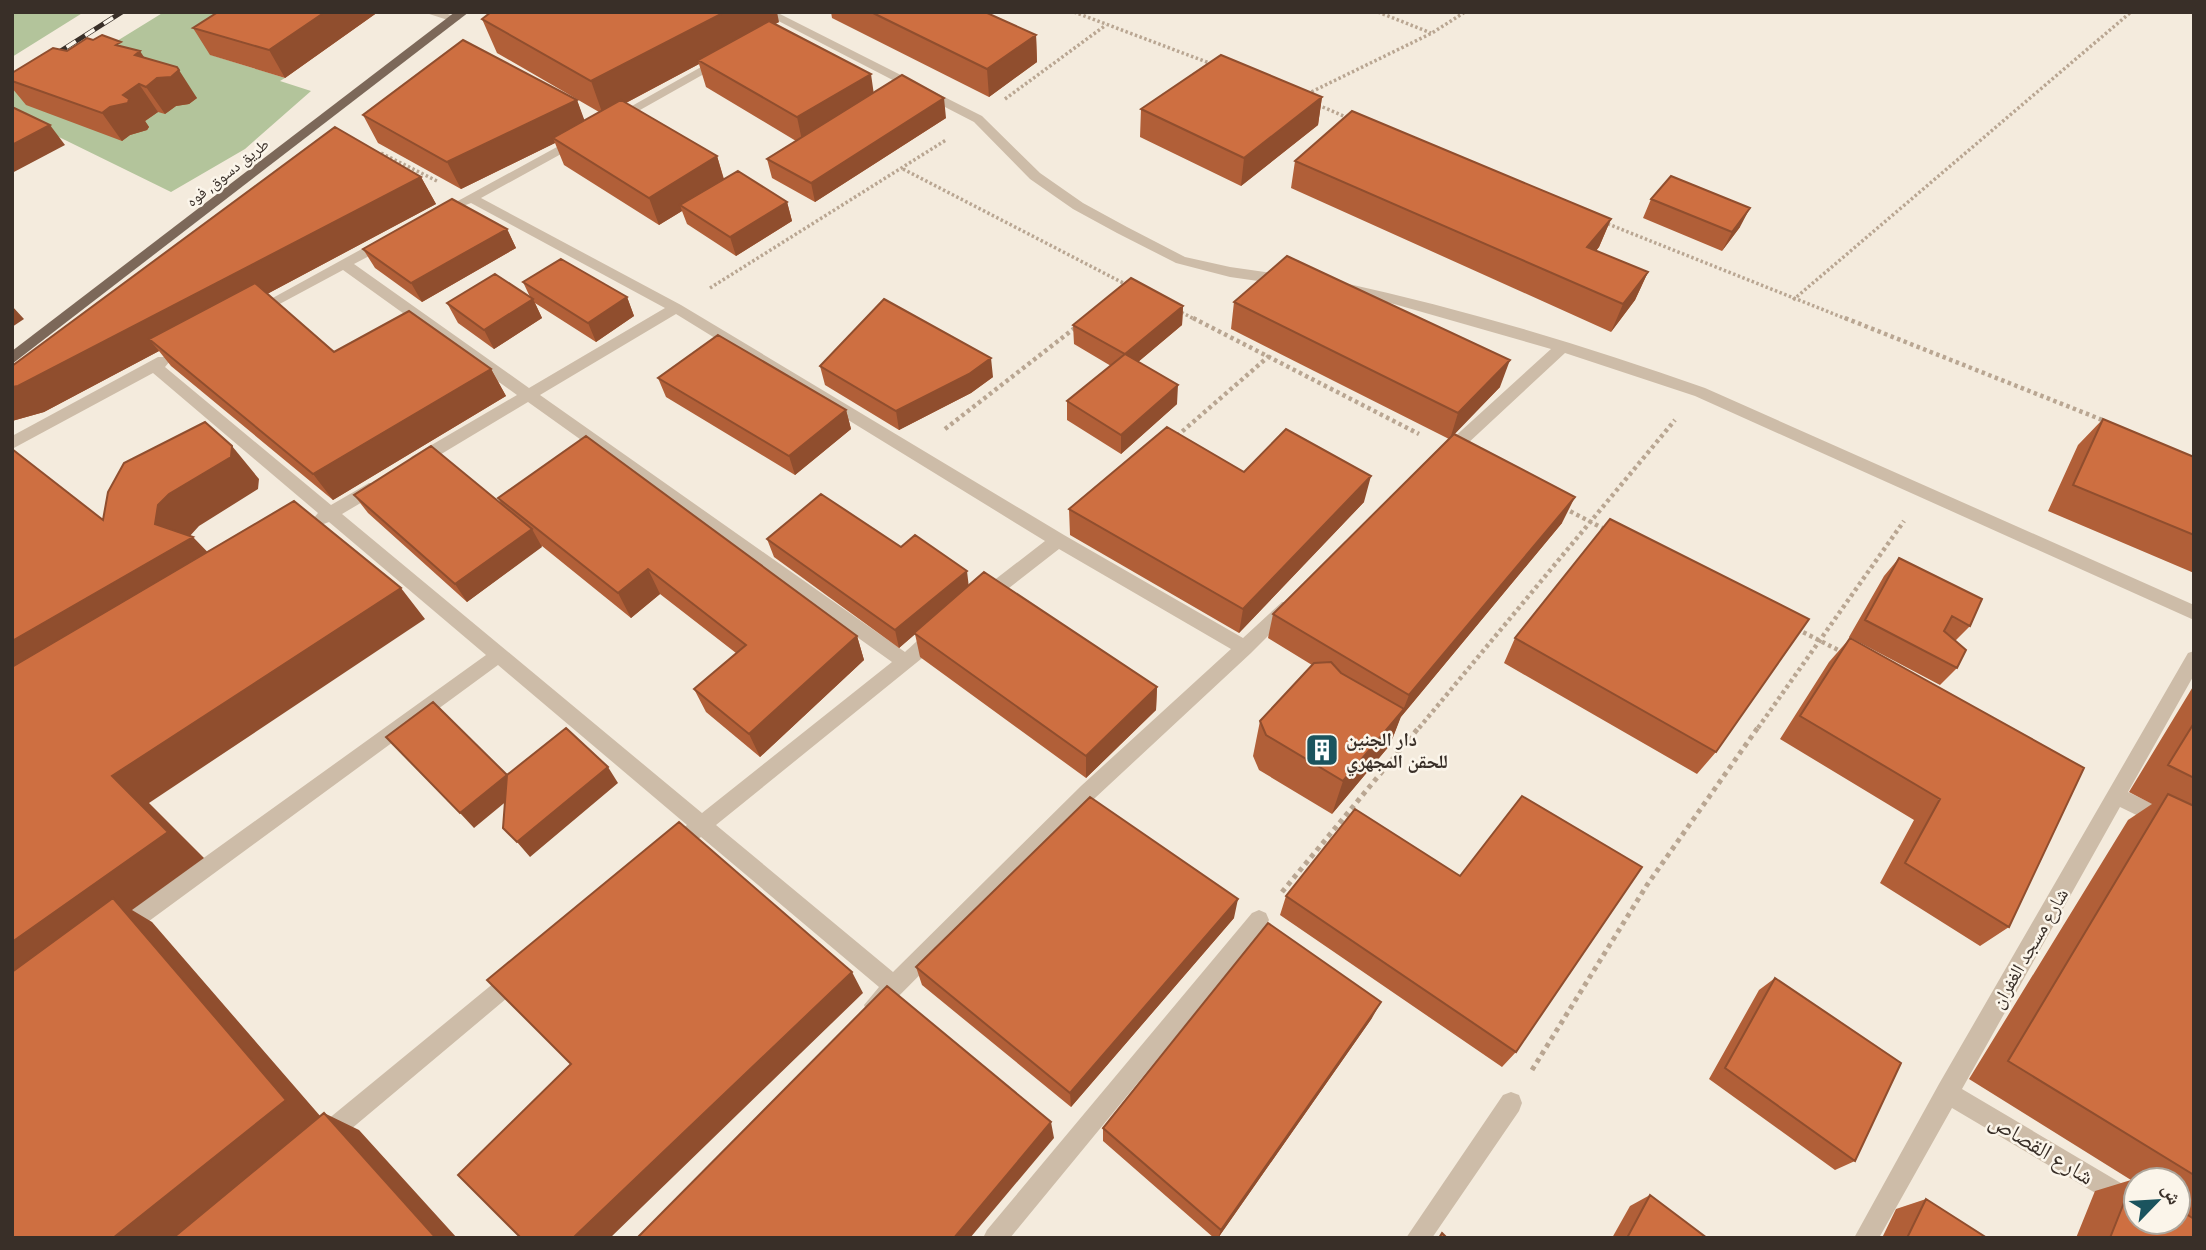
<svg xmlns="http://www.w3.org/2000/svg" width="2206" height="1250" viewBox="0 0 2206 1250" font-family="Ubuntu,'Noto Naskh Arabic',sans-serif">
<rect width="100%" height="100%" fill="#f4ebdd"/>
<path fill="#b3c49b" d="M12,12H84L12,57Z
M164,12H276L211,55L285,78L280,81L311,91L245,149L171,192L12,114V88L104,49Z"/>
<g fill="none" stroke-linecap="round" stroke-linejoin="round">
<path stroke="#b9a692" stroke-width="3.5" stroke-dasharray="2.5 2.5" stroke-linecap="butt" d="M1074,12L1212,64
M1378,12L1431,33
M1307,94L1432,33L1465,12
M1005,99L1106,25
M1318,105L1348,118
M381,153L439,182
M903,169L1129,286
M1603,222L1849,320
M710,288L946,140
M1793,300L2131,12
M1177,310L1196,320"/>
<path stroke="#b9a692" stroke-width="4.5" stroke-dasharray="3.5 3.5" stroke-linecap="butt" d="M1193,318L1419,434
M1845,318L2105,421
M945,429L1076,327
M1177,436L1269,356
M1564,508L1606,530
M1797,629L1842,652
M1419,728L1675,420
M1758,728L1904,521"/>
<path stroke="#b9a692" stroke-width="5" stroke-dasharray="4.5 4.5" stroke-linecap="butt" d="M1282,892L1420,726
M1532,1070L1647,885L1759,726"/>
<path fill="#cdbca8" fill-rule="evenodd" d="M423,12H443L460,19L454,22Z
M761,12H776L982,116L1040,173L1083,203L1127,227L1185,257L1230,267L1285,275L1292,280L1285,285L1230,277L1176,263L1117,233L1073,209L1030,179L974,122Z
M717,58L727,61L617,123H609L607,120Z
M577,136L583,140L581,143L481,198L681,305L1064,535L1243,638L1282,602H1294L1297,607L1251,653L1095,798L883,1012L875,1016L867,1012L864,1005L879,987L701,837L674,856L667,853L664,847L667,841L687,825L498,665L130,935L123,938L116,935L113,928L116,921L486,655L329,522L321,525L315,523L313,519L318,513L153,373L12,449V436L158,357H168L170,361L165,367L331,505L369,483H381L383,487L381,491L342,514L702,813L892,662L528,402L423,465H411L409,461L411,457L517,395L343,270L261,314L256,316L249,311L380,239H390V245L354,264L529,388L665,308L471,203L463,206L456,202ZM676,314L1045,541L979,592L976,597L979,602H991L1059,549L1231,649L1081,786L893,972L716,825L942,642L945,637L942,632C928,627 915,644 905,652L540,395Z
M1340,282C1464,309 1586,346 1705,388L2194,605V620L1695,396L1565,353L1452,458H1440L1438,454L1440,450L1551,349L1394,304L1335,290L1333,287Z
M2194,651V675L2128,792L2194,824V843L2120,807L1962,1089L2136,1192V1217L1952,1108L1879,1238H1854L1939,1084L2188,653Z
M1259,910L1266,913L1269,920L1266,927L1010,1238H983L987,1230L1252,913Z
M518,966L525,969L528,976L525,983L332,1145L324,1148L316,1145L313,1137L316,1129L511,969Z
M1511,1092L1519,1095L1522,1103L1519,1111L1432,1238H1406L1503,1095Z"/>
<path fill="#7c6859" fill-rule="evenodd" d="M455,12H469L12,364V351Z"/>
<defs>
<path id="rail" d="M48,59L122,12"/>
</defs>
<use href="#rail" stroke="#392f28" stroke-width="5"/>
<use href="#rail" stroke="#fbf5ea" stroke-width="3.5" stroke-dasharray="11" stroke-linecap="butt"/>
</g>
<path fill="#b15f38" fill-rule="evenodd" d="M378,12L285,78L210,55L193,28Z
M831,12H985L1036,35L1037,62L989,97L832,18Z
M482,19L779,22L775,24L874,93L946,118L815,202L772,178L767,159L796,141L706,87L699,64L626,103L717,156L724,179L787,202L792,221L736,256L687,224L682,211L659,225L564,165L555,143L461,189L378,143L363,115L577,100L584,121L599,112L497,53Z
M125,47L144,58L197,98L189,104L176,106L165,114L158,112L145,121L149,127L147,130L130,135L122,141L26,105L12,88V73Z
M1322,97L1318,125L1241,186L1140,137L1141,109Z
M1295,161L1611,219L1599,247L1596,251L1648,272L1635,300L1611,332L1291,188Z
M421,177L436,204L267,294L334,352L491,369L506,396L333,500L171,366L159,351L44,412L12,421Z
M1651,199L1740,227L1722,251L1643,218Z
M507,229L516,248L422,302L375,268L363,249Z
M523,282L627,297L634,316L596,342L535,303L542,318L494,349L458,323L447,303L530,297Z
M1234,302L1500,387L1454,434L1562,523L1400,718L1390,745L1332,814L1259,770L1253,756L1260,721L1312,665L1268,638L1273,614L1449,439L1231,329Z
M1183,306L1182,325L1138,362L1177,404L1121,454L1067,420V401L1111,366L1074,344L1073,325Z
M820,366L993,377L971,393L899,430L825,385Z
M658,378L846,410L851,429L795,475L666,397Z
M2103,419L2194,457V573L2048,511L2078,445Z
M1244,472L1364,502L1239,633L1070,535L1069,509Z
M354,495L502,505L498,498L857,636L864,660L760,757L706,712L694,689L736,653L660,594L631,618L542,546L467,602L368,513Z
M767,539L901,547L969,586L1157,687L1156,710L1086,778L920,657L915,634L899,648L774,557Z
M1899,558L1970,626L1955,641L1957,668L1940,685L1849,637L1884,576Z
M1515,638L1716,752L1697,774L1504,663Z
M1850,638L2009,927L1980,946L1880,883L1914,820L1780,739L1829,662Z
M2194,685V1238H2076L2095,1191L2131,1180L1969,1079L2128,820L2152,804L2129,792ZM2136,1180H2178V1222H2136Z
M1286,896L1516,1052L1502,1067L1280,915Z
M1234,918L1071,1107L922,985L916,967Z
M1775,978L1855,1161L1835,1170L1709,1079L1759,990Z
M1372,1018L1218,1238H1214L1103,1141V1128Z
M1650,1195L1707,1238H1612L1630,1206Z
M1926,1199L1987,1238H1882L1896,1209Z"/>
<path fill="#904e2e" d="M325,12H378L285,78L269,50Z
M725,12H777L779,22L702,62L698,60L699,64L603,115L591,81Z
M1036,35L1037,62L989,97L987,69Z
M140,51L158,78L179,70L197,98L189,104L176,106L165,114L146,87L135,55Z
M871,74L875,102L803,145L797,117Z
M139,84L158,112L145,121L149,127L147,130L130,135L122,141L102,113L123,95Z
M1322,97L1318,125L1241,186L1244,158Z
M944,98L946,118L815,202L811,183Z
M577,100L587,127L553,138L555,143L461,189L447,162Z
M50,125L65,145L12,173V145Z
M717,156L725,184L680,205L682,211L659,225L649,198Z
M421,177L436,204L162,350L149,339L159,351L44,412L12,421V387Z
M787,202L792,221L736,256L730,237Z
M1750,208L1740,227L1722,251L1732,232Z
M1611,219L1599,247L1576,274L1587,247Z
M507,229L516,248L422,302L411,283Z
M1648,272L1635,300L1611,332L1623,304Z
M627,297L634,316L596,342L588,323Z
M533,299L542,318L494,349L484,330Z
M12,306L24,319L12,327Z
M1183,306L1182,325L1125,373V354Z
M991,358L993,377L971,393L899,430L896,411Z
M1510,360L1500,387L1450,439L1458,413Z
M491,369L506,396L333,500L313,474Z
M1178,385L1177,404L1121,454V435Z
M846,410L851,429L795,475L789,456Z
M232,446L259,479L258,489L199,526L189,537H193L223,568L12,693V641L155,524L158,505L169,494Z
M1371,476L1364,502L1239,633L1243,609Z
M1575,497L1562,523L1400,718L1409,695Z
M532,529L542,547L467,602L455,584Z
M648,569L660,594L631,618L618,593Z
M967,571L969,588L899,648L895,630Z
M401,588L425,619L149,803L204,858L132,910L152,922L321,1117L173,1238H113L12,996V942L112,776Z
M857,636L864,660L760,757L749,734Z
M1157,687L1156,710L1086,778V756Z
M1404,709L1390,745L1332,814L1343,781Z
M608,767L618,783L530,857L517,842Z
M507,775L520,790L474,828L460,813Z
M1238,899L1234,918L1071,1107L1070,1093Z
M852,972L863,993L610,1238H573Z
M1381,1002L1372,1018L1218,1238L1221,1230Z
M324,1113L359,1130L457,1238H436Z
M1051,1122L1054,1138L970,1238H954Z"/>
<path fill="#ce6f41" stroke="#904e2e" stroke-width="2" d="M218,12H325L269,50L193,28Z
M491,12H725L591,81L482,19Z
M871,12H985L1036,35L987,69Z
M769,21L871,74L797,117L698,60Z
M102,35L121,42L116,45L140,51L135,55L177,67L179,70L171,77L157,78L146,87L139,84L123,95L129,99L128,103L110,107L102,113L12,81V73L53,48L67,51L87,38L93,40Z
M463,40L577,100L447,162L363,115Z
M1221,55L1322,97L1244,158L1141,109Z
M902,75L944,98L811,183L767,159Z
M621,100L717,156L649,198L553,138Z
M12,107L50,125L12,145Z
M1352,111L1611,219L1587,247L1648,272L1623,304L1295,161Z
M335,127L421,177L18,386L12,387V366Z
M738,171L787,202L730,237L680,205Z
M1671,176L1750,208L1732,232L1651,199Z
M452,199L507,229L411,283L363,249Z
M1287,256L1510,360L1458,413L1234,302Z
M561,259L627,297L588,323L523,282Z
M495,274L533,299L484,330L447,303Z
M1131,278L1183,306L1125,354L1073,325Z
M255,283L334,352L409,311L491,369L313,474L149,339Z
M884,299L991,358L969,374L896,411L820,366Z
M718,335L846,410L789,456L658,378Z
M1125,354L1178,385L1121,435L1067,401Z
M2103,419L2194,457V535L2073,485Z
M205,422L232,446L231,457L169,494L158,505L155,524L193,537L12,641V449L103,520L108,492L124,463Z
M1167,427L1244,472L1286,429L1371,476L1243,609L1069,509Z
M1454,434L1575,497L1409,695L1273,614Z
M586,436L857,636L749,734L694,689L746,645L648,569L618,593L498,498Z
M431,446L532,529L455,584L354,495Z
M821,494L901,547L915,535L967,571L895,630L767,539Z
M294,501L401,588L112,776L168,832L12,942V667Z
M1610,519L1809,619L1716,752L1515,638Z
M1899,558L1982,599L1970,626L1952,616L1944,631L1966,650L1957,668L1865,620Z
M984,572L1157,687L1086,756L914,633Z
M1850,638L2084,768L2009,927L1905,863L1940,799L1800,716Z
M1331,662L1341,673L1404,709L1343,781L1266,735L1260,721L1314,663Z
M433,702L507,775L460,813L386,737Z
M2194,723V778L2168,765Z
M566,728L608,767L517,842L503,828L507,775Z
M2168,794L2194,806V1175L2008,1061Z
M1522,796L1642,867L1516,1052L1286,896L1355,809L1460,876Z
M1090,797L1238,899L1070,1093L916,967Z
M679,822L852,972L573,1238H521L458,1175L571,1064L487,980Z
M113,898L286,1100L113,1238H12V972Z
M1268,923L1381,1002L1221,1230L1103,1128Z
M1775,978L1901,1063L1855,1161L1725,1068Z
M887,986L1051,1122L954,1238H637Z
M324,1113L436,1238H173Z
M2133,1180L2136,1182V1222H2178V1209L2194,1219V1238H2110Z
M1650,1195L1707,1238H1627Z
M1926,1199L1987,1238H1907Z
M1442,1233L1447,1238H1439Z"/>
<defs>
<symbol id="building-square" viewBox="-11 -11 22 22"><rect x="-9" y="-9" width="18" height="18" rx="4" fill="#1b545e" stroke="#fbf5ea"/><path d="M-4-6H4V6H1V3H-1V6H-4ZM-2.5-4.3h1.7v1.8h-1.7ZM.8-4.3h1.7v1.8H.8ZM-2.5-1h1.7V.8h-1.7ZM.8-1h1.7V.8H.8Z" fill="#fff"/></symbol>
</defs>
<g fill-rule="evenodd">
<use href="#building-square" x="1303" y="731" width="38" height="38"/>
</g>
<g text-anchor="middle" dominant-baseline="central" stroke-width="5" stroke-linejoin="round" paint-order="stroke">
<g font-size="16" fill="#392f28" stroke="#fbf5ea">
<text transform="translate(227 172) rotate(-38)">طريق دسوق, فوه</text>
</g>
<g font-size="19" font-weight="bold" fill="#392f28" stroke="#fbf5ea" text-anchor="start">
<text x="1346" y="739">دار الجنين<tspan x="1346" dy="22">للحقن المجهري</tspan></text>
</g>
<g font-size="19" fill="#392f28" stroke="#fbf5ea">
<text transform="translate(2029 948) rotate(-60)">شارع مسجد الغفران</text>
</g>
<g font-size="23" fill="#392f28" stroke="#fbf5ea">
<text transform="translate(2042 1148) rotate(31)">شارع القصاص</text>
</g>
</g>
<rect width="2206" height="1250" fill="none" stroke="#392f28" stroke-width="28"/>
<g transform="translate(2157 1201) rotate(65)"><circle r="33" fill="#fbf5ea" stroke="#ada69c" stroke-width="2"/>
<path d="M0-5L12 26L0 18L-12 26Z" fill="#1b545e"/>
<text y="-10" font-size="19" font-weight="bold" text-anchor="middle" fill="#392f28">ش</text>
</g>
</svg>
